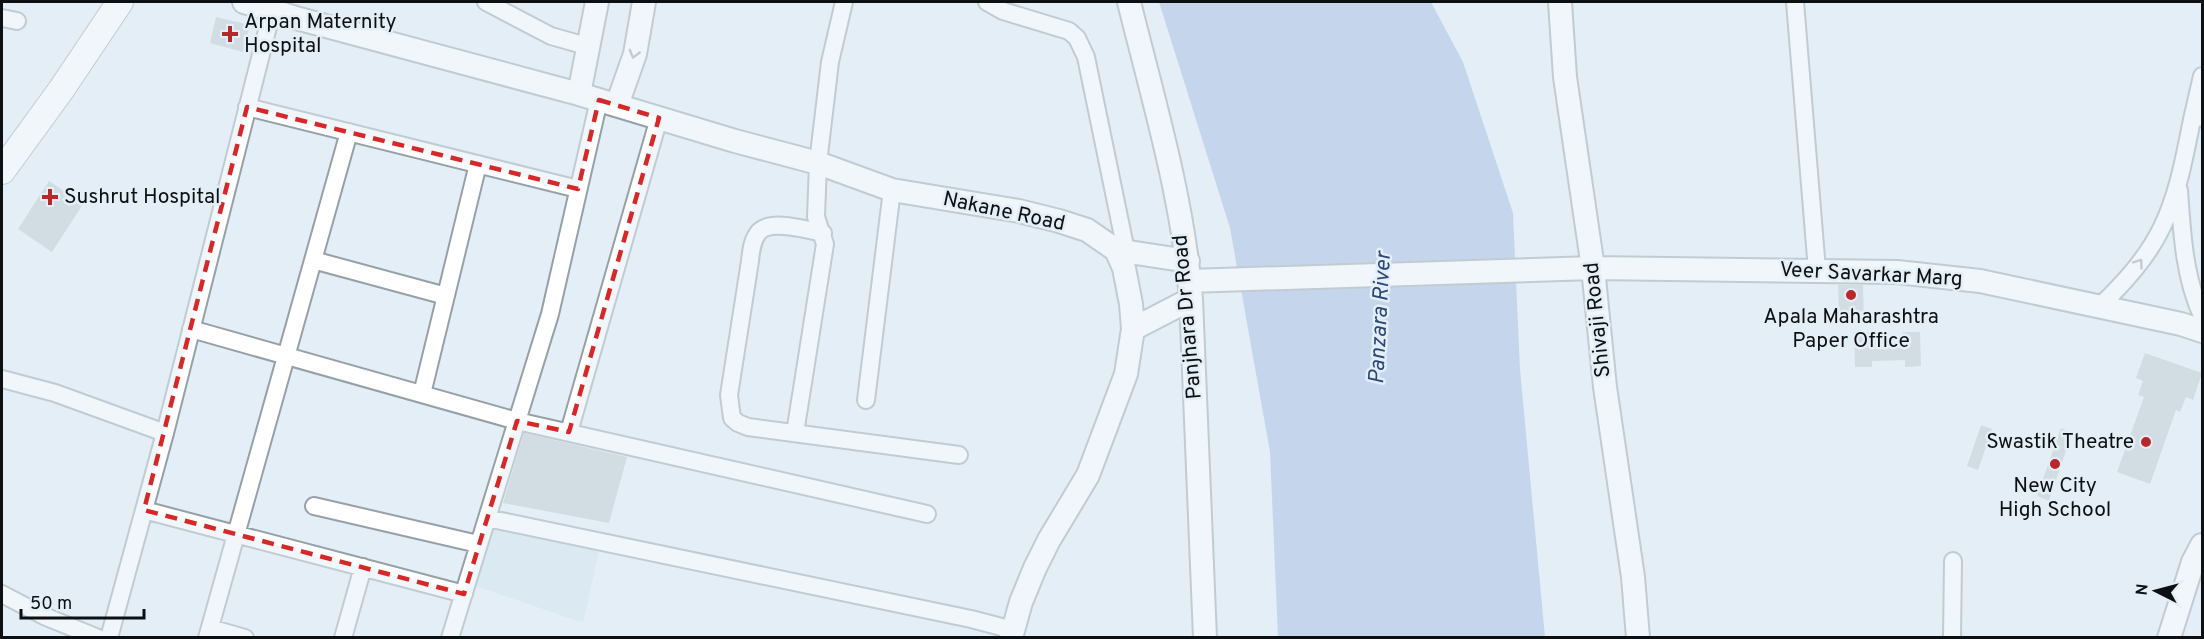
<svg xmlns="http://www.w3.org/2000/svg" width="2204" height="639" viewBox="0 0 2204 639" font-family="Overpass,sans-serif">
<rect width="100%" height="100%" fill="#e4eef6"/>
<path fill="#d1e2ee" d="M495,525L600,546L583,623L476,586Z"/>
<path fill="#a1b8e1" d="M1159,2H1431L1463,62L1513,213L1520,369L1545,637H1278L1270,452L1230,228Z"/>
<path fill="#bbc5cc" d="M216,17L250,25L243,52L210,43Z
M49,181L83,204L52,252L18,229Z
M1838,285H1863L1864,320L1839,321Z
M1854,332H1874L1875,337L1903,336V332H1920L1921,366L1905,367V360L1872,361V367H1855Z
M2145,353L2202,373L2193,400L2186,397L2180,412L2176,410L2150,484L2117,472L2144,397L2138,395L2143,381L2136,378Z
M1981,425L1992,429L1978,470L1967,466Z
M2061,428L2072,433L2049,501L2037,496Z
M524,433L627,457L609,523L503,503Z"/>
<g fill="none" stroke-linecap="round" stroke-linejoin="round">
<defs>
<path id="street" d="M486,2L551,36L590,47
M987,2L1003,11L1069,31L1077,38L1086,57L1126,251
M1795,2L1817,270
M2,18L17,21
M247,107L578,189
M2202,118L2193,115L2202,76
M2179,190C2182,233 2184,276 2202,316
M823,233C807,230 769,218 758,233C752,241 751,251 750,261L729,395L732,418L738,423L748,427L959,455
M313,260L446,296
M2100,306C2124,283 2147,258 2162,227C2179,192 2185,153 2193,115
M191,329L517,421L927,514
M2,379L55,393L165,433L272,11
M422,394L478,164
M866,400L892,190
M569,432L659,118
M165,433L144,510L464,594
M795,433L825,244L816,217L818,163L830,62L844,2
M314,506L478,544
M487,518L971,619L1013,630
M2,594L44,616L98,638
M210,628L245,638
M109,638L144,510
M207,638L349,132
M343,638L363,567
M450,638L550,314L599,100
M1952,638L1953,561"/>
<path id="secondary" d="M244,2L296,18L579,94L735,141L818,163L892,190L1019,211L1059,221L1087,230L1116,250L1124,268L1131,304L1133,329L1126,374L1088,475L1049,540L1035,568L1021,602L1011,638
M1129,2C1153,99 1183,198 1191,299L1205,638
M1560,2L1565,77L1593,268L1605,387L1633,577L1638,638
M579,94L597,2
M617,105L635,54L644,2
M1116,250L1188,261
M1189,281L1593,268L1897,272L1980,281L2181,324L2202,331
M1133,329L1191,299
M2169,638L2193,562L2202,545"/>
<path id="primary" d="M2,171L61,90L120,2"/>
</defs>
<use href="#street" stroke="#96a0a7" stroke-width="20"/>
<use href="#secondary" stroke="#96a0a7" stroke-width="26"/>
<use href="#primary" stroke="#96a0a7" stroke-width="28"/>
<use href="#street" stroke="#fff" stroke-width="16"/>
<use href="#secondary" stroke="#fff" stroke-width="22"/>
<use href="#primary" stroke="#fff" stroke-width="26"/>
</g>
<defs><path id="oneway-chevron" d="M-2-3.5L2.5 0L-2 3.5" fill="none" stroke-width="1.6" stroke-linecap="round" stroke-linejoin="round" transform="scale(1.5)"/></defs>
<g stroke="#9e9fa0">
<use href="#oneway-chevron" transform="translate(634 54) rotate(105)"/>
<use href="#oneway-chevron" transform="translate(2139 263) rotate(-54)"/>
</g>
<path d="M0 0H2204V639H0ZM599,100L659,118L569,432L517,421L464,594L144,510L247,107L578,189Z" fill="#e4eef6" fill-opacity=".55" fill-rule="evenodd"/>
<path fill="none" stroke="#d62828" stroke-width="4.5" stroke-dasharray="12 8" stroke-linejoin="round" d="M599,100L659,118L569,432L517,421L464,594L144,510L247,107L578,189Z"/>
<g fill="#b8282b" stroke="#e4eef6" stroke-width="2">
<path d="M227 25h6v6h6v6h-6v6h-6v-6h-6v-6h6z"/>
<path d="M47 188h6v6h6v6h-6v6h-6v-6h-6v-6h6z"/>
<circle cx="1851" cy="295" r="6"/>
<circle cx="2146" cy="442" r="6"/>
<circle cx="2055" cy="464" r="6"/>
</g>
<g text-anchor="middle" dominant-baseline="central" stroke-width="5" stroke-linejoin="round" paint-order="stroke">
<g font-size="21" fill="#0c1012" stroke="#e4eef6" text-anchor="start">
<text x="244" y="22">Arpan Maternity<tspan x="244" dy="24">Hospital</tspan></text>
<text x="64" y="197">Sushrut Hospital</text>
<text x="1851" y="317" text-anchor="middle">Apala Maharashtra<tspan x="1851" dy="24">Paper Office</tspan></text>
<text x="2134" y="442" text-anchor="end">Swastik Theatre</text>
<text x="2055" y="486" text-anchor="middle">New City<tspan x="2055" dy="24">High School</tspan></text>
</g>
<g font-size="21" fill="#0c1012" stroke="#e4eef6">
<text transform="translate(1004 212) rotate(12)">Nakane Road</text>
<text transform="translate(1871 275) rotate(3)">Veer Savarkar Marg</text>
<text transform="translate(1188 317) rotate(-95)">Panjhara Dr Road</text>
<text transform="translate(1598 320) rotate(-96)">Shivaji Road</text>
</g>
<g font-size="22" font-style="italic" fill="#2b487b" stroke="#e4eef6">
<text transform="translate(1381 318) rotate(-87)">Panzara River</text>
</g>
</g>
<rect width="2204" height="639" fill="none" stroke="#0c1012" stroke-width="6"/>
<g transform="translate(2156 591) rotate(276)" stroke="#e4eef6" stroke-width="4.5" paint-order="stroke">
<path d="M0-4.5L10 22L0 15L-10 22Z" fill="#0c1012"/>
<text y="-9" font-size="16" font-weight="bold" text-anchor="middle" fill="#0c1012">N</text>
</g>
<path d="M21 609v9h123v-9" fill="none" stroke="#0c1012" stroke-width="3"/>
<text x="30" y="609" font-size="18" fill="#0c1012" stroke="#e4eef6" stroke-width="4.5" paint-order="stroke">50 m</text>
</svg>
